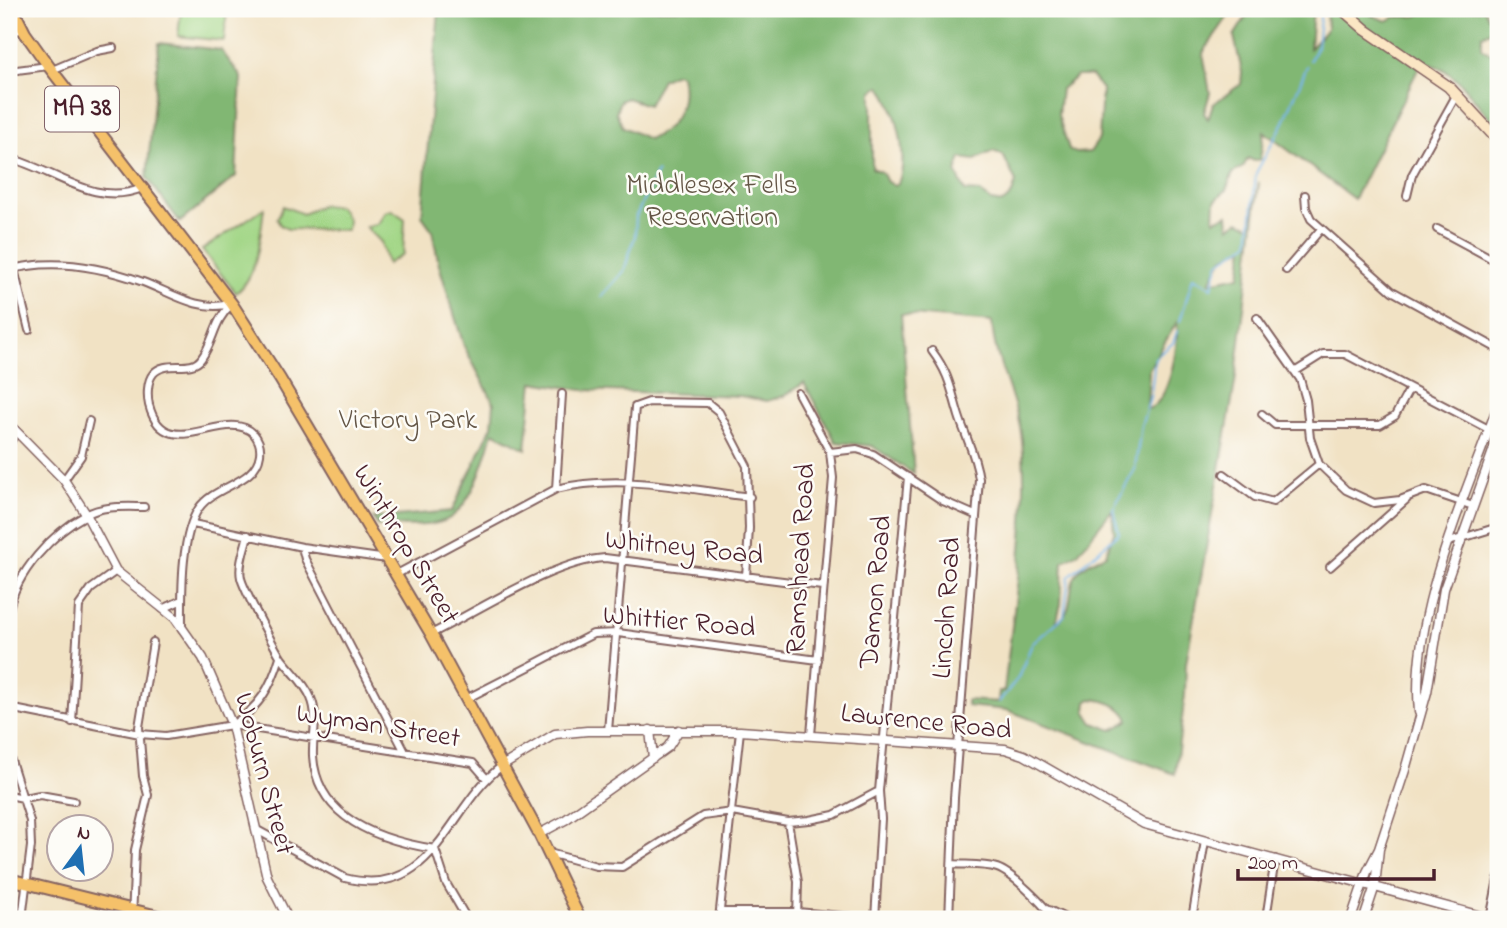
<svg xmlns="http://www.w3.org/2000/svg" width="1507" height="928" viewBox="0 0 1507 928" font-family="'Indie Flower',sans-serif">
<rect width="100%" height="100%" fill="#fdfcf7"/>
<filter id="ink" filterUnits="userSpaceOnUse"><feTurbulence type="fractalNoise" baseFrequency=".0143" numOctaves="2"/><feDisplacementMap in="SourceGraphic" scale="14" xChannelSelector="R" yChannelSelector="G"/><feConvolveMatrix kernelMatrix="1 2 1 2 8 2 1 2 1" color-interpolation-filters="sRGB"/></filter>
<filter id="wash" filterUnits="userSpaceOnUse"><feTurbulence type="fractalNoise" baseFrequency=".00686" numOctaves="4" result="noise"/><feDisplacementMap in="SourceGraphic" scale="28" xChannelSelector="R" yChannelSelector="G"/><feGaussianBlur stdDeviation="1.57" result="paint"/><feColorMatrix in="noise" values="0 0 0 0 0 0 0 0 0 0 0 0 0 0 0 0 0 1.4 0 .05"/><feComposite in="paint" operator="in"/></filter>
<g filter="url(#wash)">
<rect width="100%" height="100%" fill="#f1e2c4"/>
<path fill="#a2d686" stroke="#767a58" stroke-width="2" d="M181,9H227L224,41L178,36Z
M322,205L340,207L348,220L347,230L288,229L280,225L277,219L283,206L303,214Z
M264,208C260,234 259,276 236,293L202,250Z
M392,210L405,219L403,254L387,264L381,242L366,227L378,224L385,212Z"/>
<path fill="#81b773" stroke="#666b4f" stroke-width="2" fill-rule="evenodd" d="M439,9H1233L1203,53L1210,93L1204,113L1208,119L1213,104L1241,84L1242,72L1234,36L1251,9H1313L1310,48L1327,29L1326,9H1406L1370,15L1387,21L1395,17L1417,16L1430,9H1484L1492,24L1490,31L1482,35V48L1491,54L1498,47V129L1461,83L1443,69L1422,61L1354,199L1264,132L1260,159L1254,161L1248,158L1243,167L1233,173L1226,190L1215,201L1214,220L1228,215L1229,227L1239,221L1251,226L1259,182L1235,383L1186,663L1185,695L1175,774L1007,710L967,706V700L998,702L999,691H1004C1013,608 1030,523 1022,441C1018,399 994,363 992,322L901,314L914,474L872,446L836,442L804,383L784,396L767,401L740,396L582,390L533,382L526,449L493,432C486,458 471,511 444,521C425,528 398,525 378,526L373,518L452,511L492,426L494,403L464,346L439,265L432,230L422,216ZM676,73L681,75C687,103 676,130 648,139L623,127L616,112L620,101L627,98L648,105L662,79ZM1077,76H1091L1102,89L1099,139L1090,152L1076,153L1069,149L1058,115L1061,89ZM880,86C897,104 909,160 898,183L894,185L887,182L882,172L872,168V92ZM993,151L1003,155L1016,182L1011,196L1003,203L991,201L980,192L965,191L956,172L961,158L975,160ZM1244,247L1240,276L1210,282L1223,258ZM1177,322C1179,343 1170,404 1147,409L1149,369ZM1112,510L1114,532L1106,554C1096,560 1086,562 1078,572C1065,589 1077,610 1056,623L1061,604L1063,562L1077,554ZM1091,699C1105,700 1124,706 1129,720L1112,730L1093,723L1086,712L1087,702Z
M159,43L221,50L241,77L236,176L180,222L147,178Z"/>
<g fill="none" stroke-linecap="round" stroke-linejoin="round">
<path stroke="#79b7ec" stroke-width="2" d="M1310,60L1317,46L1321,9
M601,297L624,271L635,236L636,216L657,172
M1180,321L1193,277L1212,287L1219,262L1249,243L1256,173L1284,122L1307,66
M999,702L1018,678L1032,644L1064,616L1069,576L1119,533L1113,509L1135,469L1141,426L1151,394L1155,358L1173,343L1177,331"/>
</g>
</g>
<g filter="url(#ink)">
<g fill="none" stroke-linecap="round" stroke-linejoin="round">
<defs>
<path id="minor" d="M9,31L23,30
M52,70L97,51L113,48
M9,71L48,66
M9,158C53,169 95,208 142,188
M1305,195L1306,208L1311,219L1392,291L1498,349
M1407,196L1412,175L1457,94
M1437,229L1498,262
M14,269L29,330
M9,270C52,258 101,267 143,282C172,293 198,312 230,304
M1286,270L1321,229
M1257,318L1300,379L1306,400L1310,438L1319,464L1346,490L1374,503L1400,500L1426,490L1473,506
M932,351C950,375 951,390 959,416C966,438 976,456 979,479L954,798L949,919
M1296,371L1323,354H1345L1498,434
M798,393L830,452L833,478L811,735
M1262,414L1275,425H1380L1395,416L1410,388
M9,445L16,431
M830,452L857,449L873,454L943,501L975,515
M1224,474L1255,497L1273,502L1319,464
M64,480L81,456L89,421
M556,489L562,394
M193,524L302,547L387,559
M248,535C245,548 238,565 241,578C243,588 275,649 282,659C291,671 305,683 311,698C319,716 312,737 313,756C317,820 383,841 435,849L446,883L467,919
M1449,542L1498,527
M302,547L305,559L405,752
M1330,567L1407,499
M397,574L556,489C619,473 686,489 750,497
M163,609L182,600
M9,610C16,573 52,533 86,515C102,505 126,507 144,507
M182,629C182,596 180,536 199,508C215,485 256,484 260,454C261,446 259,440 254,434C226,405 165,467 149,405C147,396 147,381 153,374C165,359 191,373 201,359C215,340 213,321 232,304
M431,634C480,610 553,561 605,558L822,586
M466,699L593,634L618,633L818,660
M9,708L140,734L166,736L232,725L473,763L486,778
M72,722L79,606L91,589L116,571
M232,725C259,707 271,688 280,657
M608,731L635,407L649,402L708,403L719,412L747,466L749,528L746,577
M1498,747V788
M9,754L30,821L31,846L22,919
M9,795L23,798L40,795L74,801
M788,822L798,882L797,919
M257,830L345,878C435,901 448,805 502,766
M549,853L596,866L622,867L703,816L732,812L788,822L809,820L834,815L879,791
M953,864C967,865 984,864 997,868C1012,873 1046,906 1053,919
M1049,910L1067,919
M720,912H797L876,919
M132,919L135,850L148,795L143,776L139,727L153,642
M719,919L740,731
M875,919L881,819L879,791L908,477
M1192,919L1205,841
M1266,919L1275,859
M1490,919L1498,879"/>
<path id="tertiary" d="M9,424L64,480L86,514L116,571L175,618L203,658L232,725L267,877L288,919
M1419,712C1410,613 1465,498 1498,405
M650,730L653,758
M502,766L555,734L587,731H740L1005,749L1024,755L1144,824L1492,919
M539,834L565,820L668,747L679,730
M1351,919L1367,872L1379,849L1405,770L1427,692L1444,589L1498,437
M1364,919L1375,886L1379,849"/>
<path id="secondary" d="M1342,9L1366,30L1449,87L1498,140"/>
<path id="primary" d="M13,9L25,33L50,68L232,304L280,379L431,634L539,834L580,919
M9,879L170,919"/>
</defs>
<use href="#minor" stroke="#846361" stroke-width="10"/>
<use href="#tertiary" stroke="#846361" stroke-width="11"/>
<use href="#secondary" stroke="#846361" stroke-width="13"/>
<use href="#primary" stroke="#846361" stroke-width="14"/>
<use href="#minor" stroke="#fff" stroke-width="6"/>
<use href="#tertiary" stroke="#fff" stroke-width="8"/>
<use href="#secondary" stroke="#fbe6c4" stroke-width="10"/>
<use href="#primary" stroke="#f5c16b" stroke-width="10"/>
</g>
</g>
<g text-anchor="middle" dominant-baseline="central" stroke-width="5" stroke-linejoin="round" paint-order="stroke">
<rect fill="#fdfcf7" stroke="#806168" stroke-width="2" x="45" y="86.5" width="74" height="45" rx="5"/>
<g font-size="26" font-weight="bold" fill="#4a1f2b">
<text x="82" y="109">MA 38</text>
</g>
<g font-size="28" fill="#645646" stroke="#fdfcf7">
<text x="712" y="186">Middlesex Fells<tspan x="712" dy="32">Reservation</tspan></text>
<text x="408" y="421">Victory Park</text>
</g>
<g font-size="28" fill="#4a1f2b" stroke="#fdfcf7">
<text transform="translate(405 545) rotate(59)">Winthrop Street</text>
<text transform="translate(684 549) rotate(6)">Whitney Road</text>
<text transform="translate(802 559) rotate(-87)">Ramshead Road</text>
<text transform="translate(877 592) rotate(-85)">Damon Road</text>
<text transform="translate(948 608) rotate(-86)">Lincoln Road</text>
<text transform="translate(679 623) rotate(5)">Whittier Road</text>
<text transform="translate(926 723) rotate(6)">Lawrence Road</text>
<text transform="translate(378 727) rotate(9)">Wyman Street</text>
<text transform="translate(263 774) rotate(75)">Woburn Street</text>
</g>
</g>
<rect width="1507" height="928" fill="none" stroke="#fdfcf7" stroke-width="35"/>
<g transform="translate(80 848) rotate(15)"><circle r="33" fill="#fdfcf7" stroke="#b5a4a5" stroke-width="2"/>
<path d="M0-5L12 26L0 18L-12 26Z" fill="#1f6fb2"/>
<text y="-10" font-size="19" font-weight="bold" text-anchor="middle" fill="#4a1f2b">N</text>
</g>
<path d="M1238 869v10h196v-10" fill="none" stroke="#4a1f2b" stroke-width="3.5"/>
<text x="1248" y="869" font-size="21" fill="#4a1f2b" stroke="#fdfcf7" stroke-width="5" paint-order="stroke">200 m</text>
</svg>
